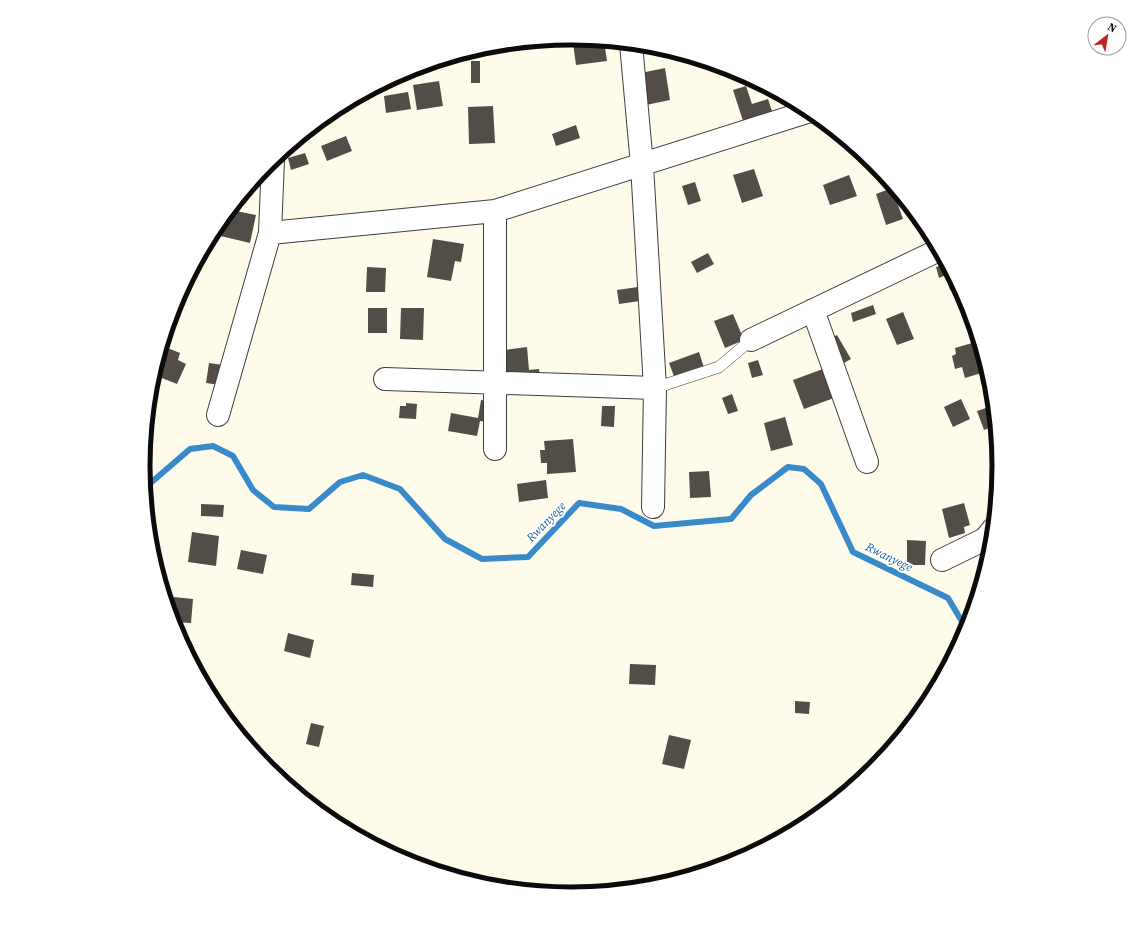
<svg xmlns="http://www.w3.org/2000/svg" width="1143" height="932" viewBox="0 0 1143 932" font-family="'Source Serif 4',serif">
<rect width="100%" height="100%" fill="#fffbea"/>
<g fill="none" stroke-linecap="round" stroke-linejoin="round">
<path stroke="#388aca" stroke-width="6" d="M146,487L190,449L213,446L233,456L253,490L274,507L309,509L340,482L363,475L400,489L445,539L482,559L528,557L579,503L621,509L654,526L731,519L751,495L788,467L804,469L821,484L853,552L948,598L967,630"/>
</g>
<path fill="#534d48" d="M562,39L563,43L531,49L529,42Z
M579,39L604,41L607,61L576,65L573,43L579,42Z
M471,61H480V83H471Z
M665,68L670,100L646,105L641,73Z
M439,81L443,106L417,110L413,85Z
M746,86L752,104L768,99L773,114L744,124L733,90Z
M408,92L411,109L386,113L384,96Z
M493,106L495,143L469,144L468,107Z
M576,125L580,138L556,146L552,134Z
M346,136L352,151L327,161L321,146Z
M305,153L309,164L291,170L288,158Z
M754,169L763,196L742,203L733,175Z
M849,175L857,196L830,205L823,185Z
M695,182L701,201L688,205L682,186Z
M892,188L903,219L886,225L876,194Z
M231,210L256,215L250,243L212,234Z
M433,239L464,244L461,262L455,261L451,281L427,277Z
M708,253L714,264L697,273L691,262Z
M946,264L959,287L950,290L946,275L939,278L936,267Z
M367,267L386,268L385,292H366Z
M638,287L640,301L619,304L617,290Z
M873,305L876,314L853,322L851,313Z
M368,308H387V333H368Z
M401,308H424L423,340L400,339Z
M903,312L914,339L897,345L886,319Z
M733,314L744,340L725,348L714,321Z
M837,335L851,359L835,368L821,343Z
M979,341L988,371L965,378L962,367L955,369L952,356L956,354L955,348Z
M165,347L180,353L178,360L186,364L177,384L154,375L161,353H162Z
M527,347L529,370L539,369L540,379L508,382L505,350Z
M699,352L706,374L677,384L669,363Z
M758,360L763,375L752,378L748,363Z
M209,363L223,365L220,385L206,383Z
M831,366L842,395L804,409L793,380Z
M732,394L738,411L728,414L722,398Z
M961,399L970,419L953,427L944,407Z
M481,400L493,402L490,422L480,421L477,436L448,431L451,413L478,418Z
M406,403L417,404L416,419L399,418L400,406H406Z
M602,406H615L614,427L601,426Z
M986,408L994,426L984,430L977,411Z
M785,417L793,445L771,451L764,423Z
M573,439L576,472L547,474V463H541L540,450H545L544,441Z
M709,471L711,497L690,498L689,472Z
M546,480L548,498L519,502L517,484Z
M964,503L970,525L964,527L965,533L949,538L942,509Z
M201,504L224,505L223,517L201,516Z
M192,532L219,536L216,566L188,562Z
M907,540L926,541L925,565H907Z
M241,550L267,555L263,574L237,569Z
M352,573L374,575L373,587L351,585Z
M174,597L193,599L191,623L174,622L172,616Z
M288,633L314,640L310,658L284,651Z
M630,664L656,665L655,685L629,684Z
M795,701L810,702L809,714L795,713Z
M311,723L324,726L319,747L306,744Z
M669,735L691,740L684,769L662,764Z"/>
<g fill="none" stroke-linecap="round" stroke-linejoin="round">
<defs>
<path id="lane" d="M655,388L719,367L751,340"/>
<path id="street" d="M631,44L642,165L655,388L653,507
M270,233L495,211L810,111
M813,310L867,462
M751,340L939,250
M385,379L655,388
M218,415L270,233L273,160
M495,449V211
M942,560L985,539L993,529"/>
</defs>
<use href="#lane" stroke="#3e3e3e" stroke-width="12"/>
<use href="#street" stroke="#3e3e3e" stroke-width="24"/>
<use href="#lane" stroke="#fff" stroke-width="11"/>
<use href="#street" stroke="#fff" stroke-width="22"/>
</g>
<g text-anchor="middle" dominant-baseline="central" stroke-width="4" stroke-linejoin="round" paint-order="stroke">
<g font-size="12" font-style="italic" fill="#185b99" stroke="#fff">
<text transform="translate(546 522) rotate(-46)">Rwanyege</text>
<text transform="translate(889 557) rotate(26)">Rwanyege</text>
</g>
</g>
<path d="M0 0H1143V932H0ZM150 466a421 421 0 1 1 842 0a421 421 0 1 1-842 0Z" fill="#fff" fill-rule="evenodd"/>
<path fill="none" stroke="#0b0b0b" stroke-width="5" d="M150 466a421 421 0 1 1 842 0a421 421 0 1 1-842 0Z"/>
<g transform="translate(1107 36) rotate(31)"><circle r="19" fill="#ffffff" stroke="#9d9d9d"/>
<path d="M0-3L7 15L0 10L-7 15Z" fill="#b72727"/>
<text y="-6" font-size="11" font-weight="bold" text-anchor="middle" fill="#0b0b0b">N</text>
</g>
</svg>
